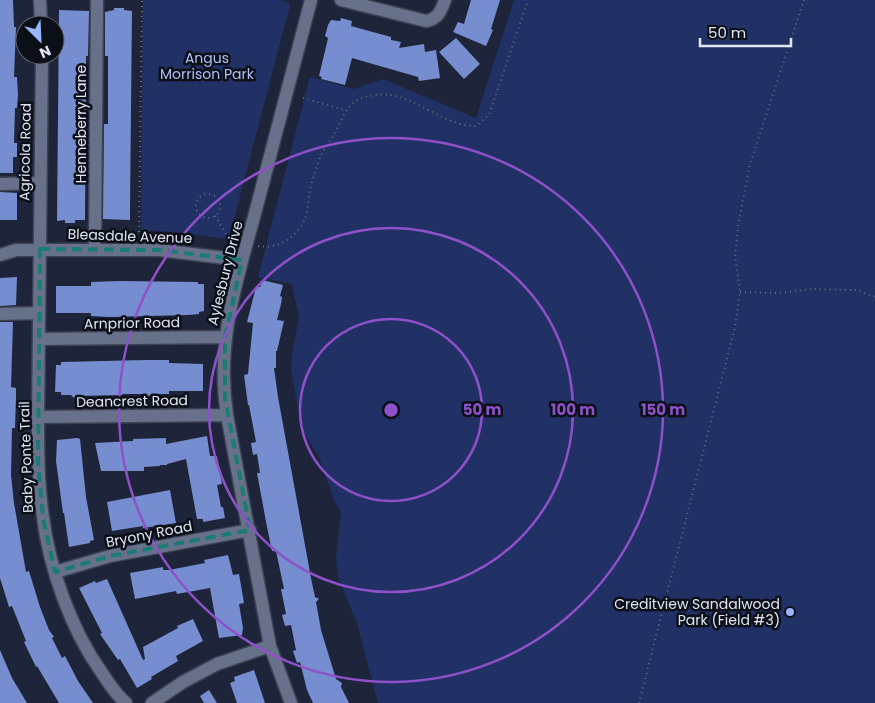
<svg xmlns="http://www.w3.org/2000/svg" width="875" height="703" viewBox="0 0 875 703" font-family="Poppins,sans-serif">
<rect width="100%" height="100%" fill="#1e253a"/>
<path fill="#213165" d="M143,0H279L288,2L290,5L229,238L227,239L186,233L141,230Z
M514,0H875V703H378L357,623L338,577L336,557L341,512L335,502L318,455L303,432L298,408L291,370L292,354L299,318L292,284L258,277L310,77L354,89L383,79L476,118Z"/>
<path fill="#768ecf" d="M0,0H13L14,27H16L14,77H17L18,95L17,108H15L14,143H17V157H13V173H0Z
M471,0H500L491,29L493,30L486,46L453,32L458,22L464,24Z
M114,8H124V10L132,11L130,206V220H128L103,219L104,124H108V56H105V12L114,10Z
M59,10L89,11L88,56H86L85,220H75V223H65V220L57,221Z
M341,18L352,21L351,26L391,37V40L401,42L399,48L424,44L425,52L436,50L440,78L419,81L418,77L352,58L345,85L321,79L322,77L319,76L326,47L328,38L325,36L328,25L331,20L340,21Z
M456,38L480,64L464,79L439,52Z
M0,192L17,193V220H0Z
M17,277L16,305L0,306V278Z
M262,280L283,285L280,296L282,297L281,304L277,320L284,321L277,351H276V368H274L278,397L311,578L315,597L319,599L316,602L321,630L336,679L342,683L341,687L349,703H313L307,690L300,662L297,663L293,651L296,650L291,625L285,626L282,615L286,614L281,589H284L276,551H272L267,527L257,473H260L257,454L253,455L251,443L256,442L249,405H248L244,375L248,374L253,323L247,322L256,287H260Z
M120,281L198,282V284H204V311L199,312V314L188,315L109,317L91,316V313H56V286H91V282Z
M0,322H13L11,387L16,388V397L15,428H12L11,475L14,503L26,572L29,571L40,607L49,630L54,637L52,638L62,658L65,656L78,681L93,703H59L37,666L36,667L24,642L26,641L12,606L9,607L0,578Z
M146,360H169V363L203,364V391H169V394H151L148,398L145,394H122V395L76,396L74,398L71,395H61V392H55L56,365H61V362Z
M207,436L210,456H217L222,484L217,485L221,507H223L225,518L203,522V519H197L186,459L167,464V465H160V466L144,467V471H101L95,443L133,441V439L166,438V444Z
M77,438L80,439L86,497L94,540L90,541V543L69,547L64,513H63L56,461L57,440Z
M170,490L176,523L143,528V526L112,531L107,502Z
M228,555L233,575L239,574L244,603L239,604L243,628L242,635L219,638L210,588L177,594L176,591L135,599L130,573L163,567V570H169L205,563L204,560Z
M107,579L143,660L145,659L143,647L178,628L177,626L193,619L203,641L176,656L178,661L151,677L152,679L137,688L120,659L118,660L100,634L102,633L79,588L95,581L96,583Z
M0,650L12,678L27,703H0Z
M254,670L265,703H237L230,683L235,681L234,677Z
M209,690L217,703H204L200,696Z"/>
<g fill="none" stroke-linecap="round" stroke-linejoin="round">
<defs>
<path id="minor" d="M40,0L41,25
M341,0L426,21C438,19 441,11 445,0
M42,55L38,417C38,450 38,483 43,517C49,567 71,629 100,670C108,682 115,694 126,703
M0,184L40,183
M95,249L97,0
M0,255L16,250H159L242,260
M0,314L39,313
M39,339L225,337
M38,417L227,415
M55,572L110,556L250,530
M152,703L183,682L217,664L270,646
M291,703L270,646L227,415C215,338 239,275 258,202C275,135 293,68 311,0"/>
</defs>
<use href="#minor" stroke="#3c4253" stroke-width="15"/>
<path stroke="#676e80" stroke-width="2" stroke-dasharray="1 4" stroke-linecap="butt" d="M303,98L345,110
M196 206a12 12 0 1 1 24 0a12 12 0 1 1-24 0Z
M215,216L230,241
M139,232L142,0
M258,246C281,250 301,234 307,212C308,205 309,197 310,190C312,180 316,170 319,160C323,150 331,141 336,131C347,109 348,99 375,95C406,90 432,117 461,124C465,126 471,125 476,126L489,115L528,0
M740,292L778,293L811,289L856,290L875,297
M639,703L735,327L740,292L735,257L738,226L750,164L804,0"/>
<use href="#minor" stroke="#677189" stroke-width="12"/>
</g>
<path fill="none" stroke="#197c75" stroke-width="4" stroke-dasharray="10 6" stroke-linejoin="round" d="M40,249L159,250L242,260L225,337V398L250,530L110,556L55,572L43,518L38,463Z"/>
<g fill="none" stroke="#8f51c9" stroke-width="2.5">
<circle cx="391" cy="410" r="91"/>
<circle cx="391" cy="410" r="182"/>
<circle cx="391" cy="410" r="272"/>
</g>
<circle fill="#99b5fd" stroke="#0b0f18" stroke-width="2" cx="790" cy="612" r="5"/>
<g text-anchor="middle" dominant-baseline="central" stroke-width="5" stroke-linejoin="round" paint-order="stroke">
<g font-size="14" fill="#abc0f5" stroke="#0b0f18">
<text x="207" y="58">Angus<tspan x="207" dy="16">Morrison Park</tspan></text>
</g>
<g font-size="14" fill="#dfe5f3" stroke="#0b0f18">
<text transform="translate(81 124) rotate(-90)">Henneberry Lane</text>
<text transform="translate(25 152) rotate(-89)">Agricola Road</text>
<text transform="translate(130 236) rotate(2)">Bleasdale Avenue</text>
<text transform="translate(225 273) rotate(-76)">Aylesbury Drive</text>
<text transform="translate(132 323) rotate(-1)">Arnprior Road</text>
<text transform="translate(132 401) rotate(-1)">Deancrest Road</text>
<text transform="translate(26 457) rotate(-92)">Baby Ponte Trail</text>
<text transform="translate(149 534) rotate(-11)">Bryony Road</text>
</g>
<g font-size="14" fill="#dfe5f3" stroke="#0b0f18" text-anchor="end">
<text x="780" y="604">Creditview Sandalwood<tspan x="780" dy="16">Park (Field #3)</tspan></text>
</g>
</g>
<circle cx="391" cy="410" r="8" fill="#8f51c9" stroke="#0b0f18" stroke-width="2.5"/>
<g font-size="15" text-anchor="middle" font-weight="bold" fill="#8f51c9" stroke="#0b0f18" stroke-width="5" stroke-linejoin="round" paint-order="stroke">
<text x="482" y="415">50 m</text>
<text x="573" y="415">100 m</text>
<text x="663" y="415">150 m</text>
</g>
<g transform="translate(40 40) rotate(156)"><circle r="24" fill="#0b0f18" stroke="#606570"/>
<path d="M0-4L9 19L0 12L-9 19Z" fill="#99b5fd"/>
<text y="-8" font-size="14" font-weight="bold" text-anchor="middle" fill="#dfe5f3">N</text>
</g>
<path d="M700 38v8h91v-8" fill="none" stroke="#dfe5f3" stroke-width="2.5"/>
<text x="708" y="38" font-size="15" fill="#dfe5f3" stroke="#0b0f18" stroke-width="4" paint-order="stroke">50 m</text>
</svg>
